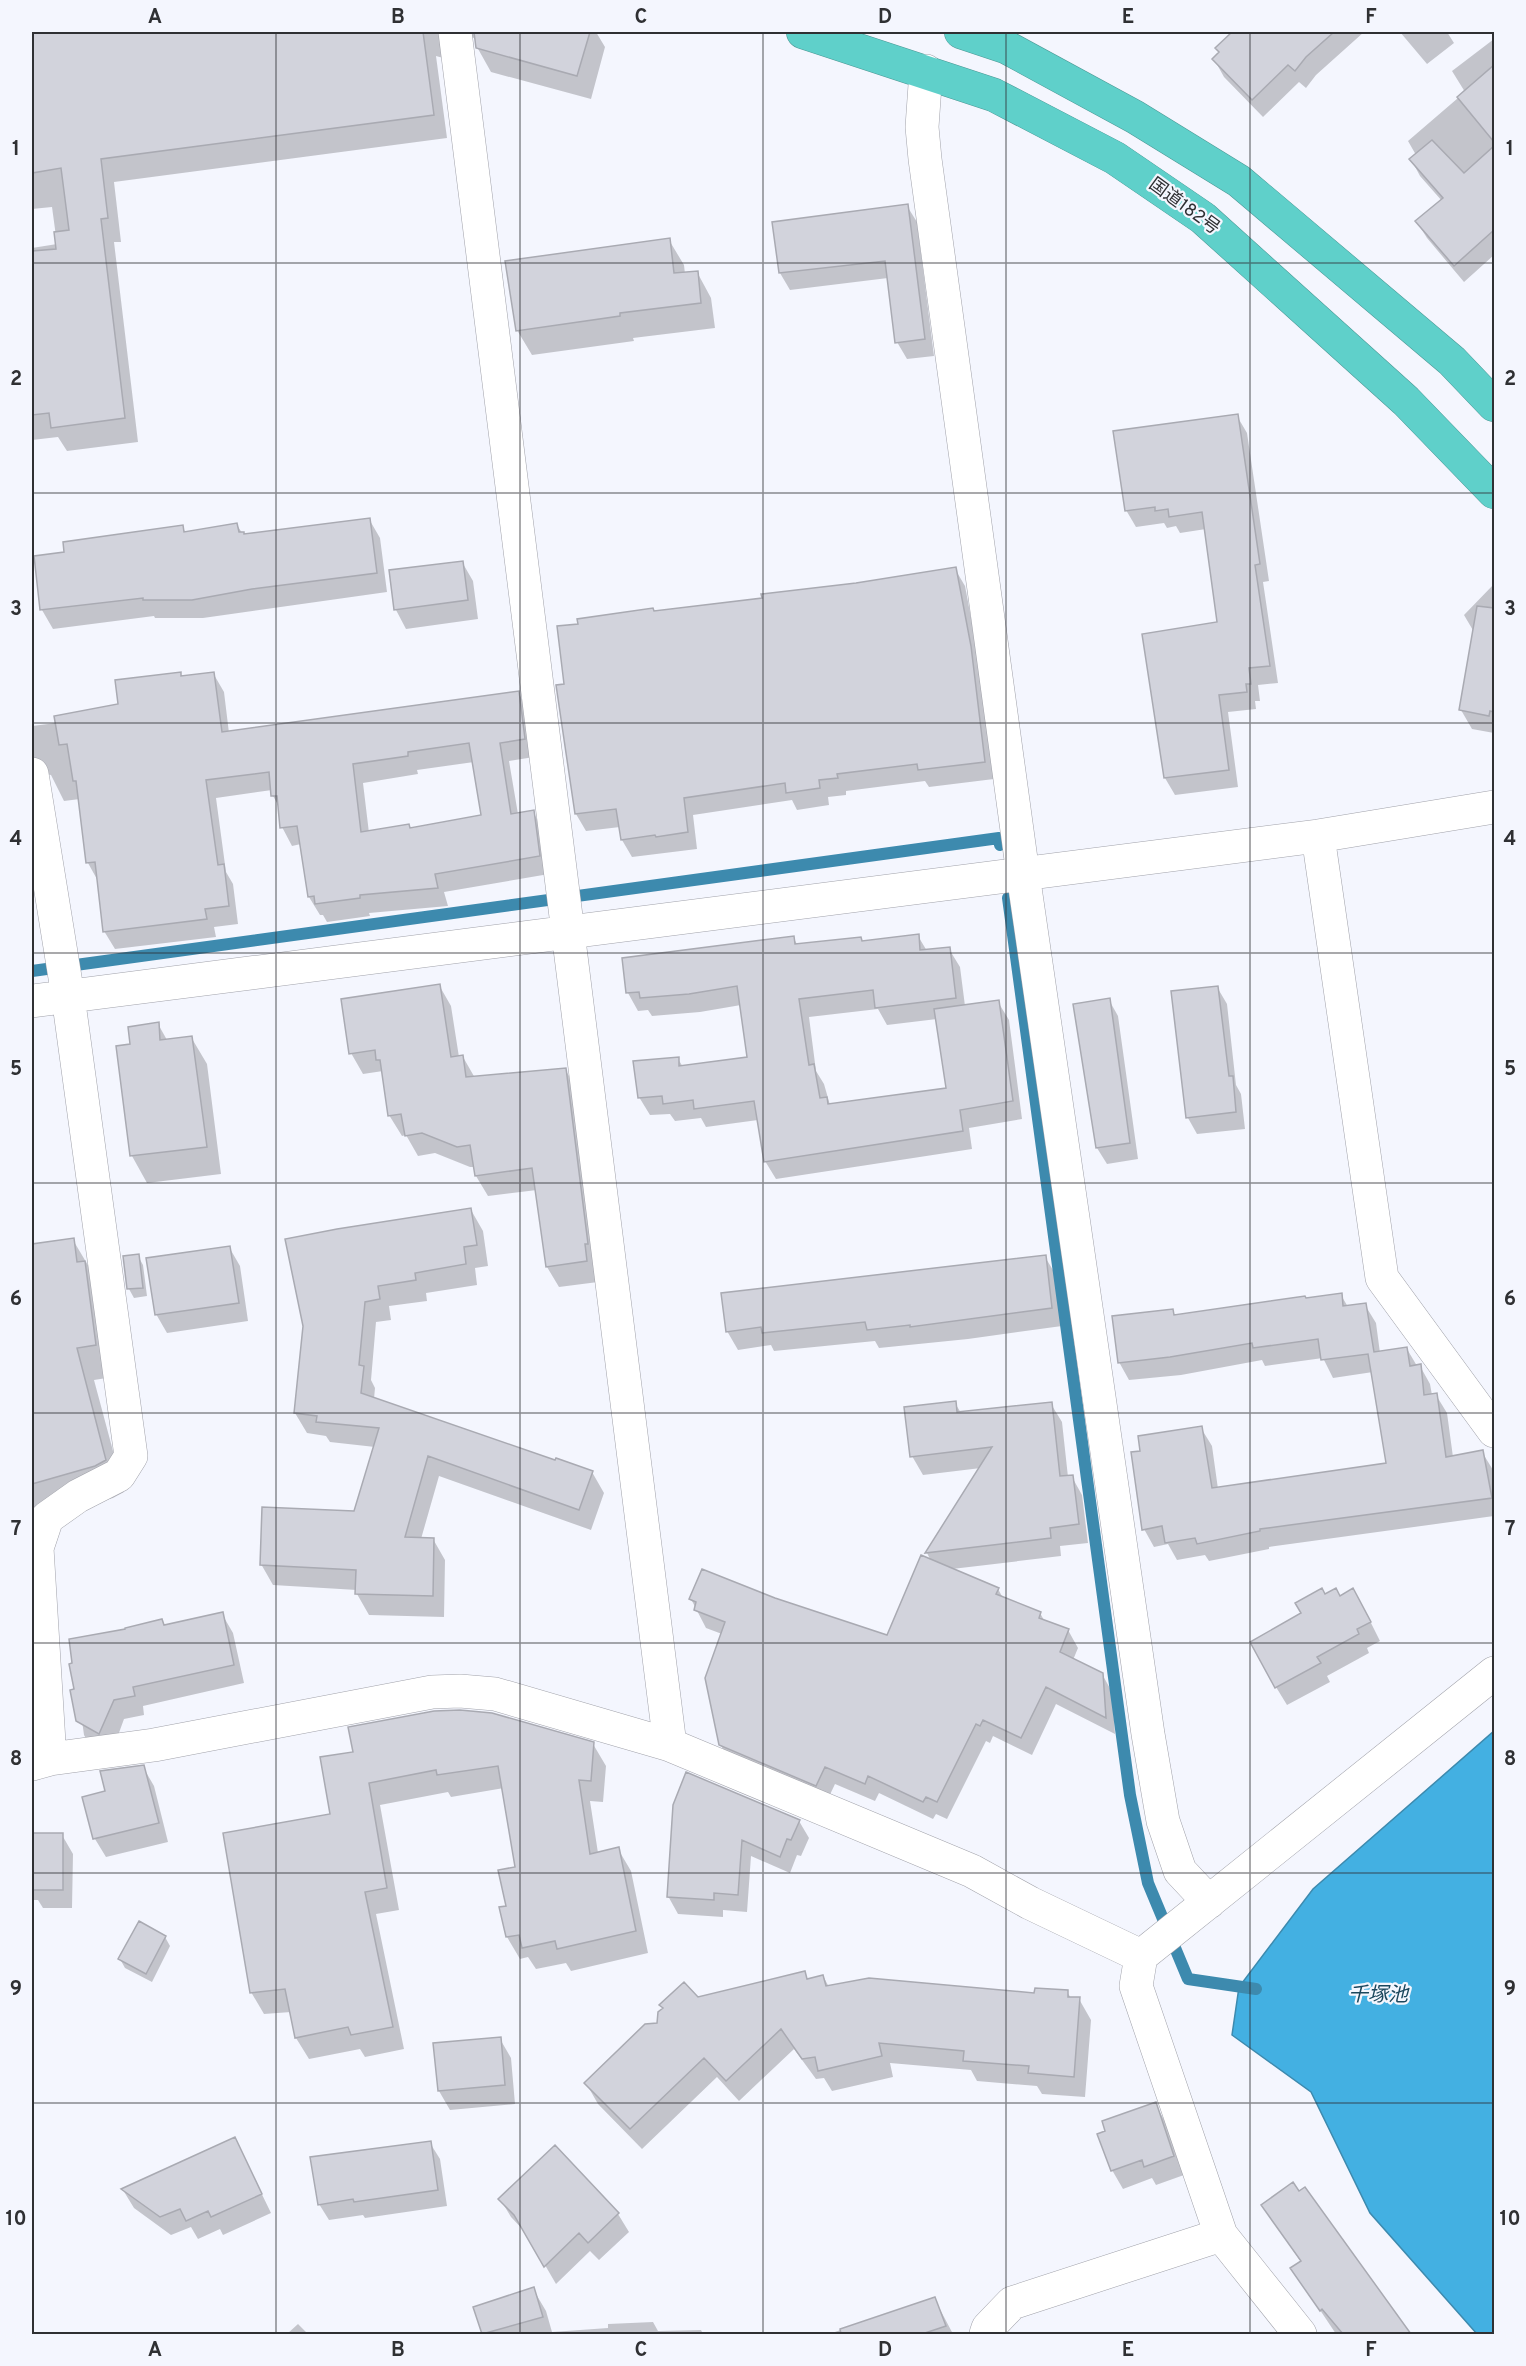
<svg xmlns="http://www.w3.org/2000/svg" width="1526" height="2366" viewBox="0 0 1526 2366" font-family="Overpass,'Noto Sans JP',sans-serif">
<rect width="100%" height="100%" fill="#f4f6fe"/>
<path fill="#43b0e2" stroke="#3d8aae" stroke-width="1.5" d="M1494,1731V2334H1477L1370,2213L1311,2092L1232,2035L1239,1987L1313,1889Z"/>
<path fill="#0003" fill-rule="evenodd" d="M32,32H596L605,47L591,99L491,72L477,47L475,38L466,37L450,60L436,56L447,138L114,182L121,242H114L138,442L67,451L58,437L32,440V248L57,244L52,207L32,209Z
M1234,32H1364L1316,75L1306,88L1299,82L1263,117L1224,77L1214,59L1220,53L1217,48Z
M1400,32H1447L1454,43L1427,64Z
M1494,39V255L1464,282L1427,238L1417,222L1442,201L1420,176L1411,159L1416,155L1408,141L1465,92L1452,71Z
M907,206L917,222L934,356L907,359L897,342L888,278L790,290L780,273Z
M669,240L684,265L685,274L697,272L711,298L715,328L633,338L634,341L532,355L517,330Z
M1237,416L1247,433L1269,581L1263,582L1278,683L1258,685L1260,701H1255L1256,709L1228,712L1238,787L1175,795L1165,778L1143,635L1219,623L1206,529L1180,533L1176,526L1167,528L1164,523L1136,527L1126,510Z
M369,519L380,538L387,592L203,618H155L154,616L53,629L42,610L36,557L66,554L182,527L186,533L237,525L244,536Z
M462,562L473,581L478,619L406,629L396,610L390,571Z
M955,569L965,586L980,665L994,779L929,787L925,781L846,791V795L828,797L829,805L797,810L792,800L693,815L697,849L632,857L622,840L620,827L586,831L576,814L566,738V685L654,612L764,599Z
M1494,584V733L1472,729L1461,710L1474,632L1464,615Z
M180,673L182,677L213,673L224,692L229,733L518,692L528,711L534,757L509,761L518,814L533,812L543,830L549,874L444,892L448,906L369,913L370,916L327,922L323,915H320L309,897L301,844L292,846L282,827L280,808L273,796L272,790L216,798L226,872L233,884L238,924L214,927L216,937L115,949L104,931L98,881L88,863L80,799L64,801L51,775L39,773L32,777V726L56,723L120,705ZM474,762L482,816L410,829L369,833L363,783L418,774L417,770Z
M918,936L927,951L949,949L960,967L965,1006L998,1002L1009,1020L1022,1119L969,1128L972,1149L776,1179L765,1161L758,1120L706,1127L701,1118L675,1121L670,1114L650,1115L639,1097L678,1059L683,1067L749,1058L741,1005L700,1012L652,1016L648,1010L638,1011L628,993L793,937L798,946L863,942ZM878,1009L887,1025L937,1019L948,1090L830,1105L824,1084L816,1071L809,1017Z
M439,985L451,1006L459,1057H463L475,1078L565,1069L577,1090L598,1282L559,1287L547,1267L537,1190L488,1196L476,1176L475,1167H470L435,1153L418,1156L406,1135L402,1136L389,1115L383,1071L363,1074L351,1053Z
M1217,987L1227,1004L1236,1085L1241,1094L1245,1129L1197,1134L1188,1118Z
M1109,1000L1118,1016L1138,1159L1107,1164L1097,1148Z
M158,1024L167,1040L191,1037L207,1064L221,1174L147,1183L132,1156L118,1047L132,1045Z
M471,1210L483,1231L488,1266L475,1268L477,1285L426,1293L427,1301L389,1306L391,1320L376,1322L371,1380L375,1388L374,1399L555,1462L592,1472L604,1493L591,1530L439,1476L421,1539H433L445,1560L444,1617L369,1615L357,1594V1590L273,1585L261,1564L355,1513L375,1447L330,1442L326,1436L307,1433L295,1413L305,1326Z
M73,1240L92,1272L113,1377L94,1380L124,1492L113,1498L36,1519L32,1531V1246Z
M229,1247L240,1266L248,1321L167,1333L156,1314Z
M138,1256L143,1265L147,1296L134,1298L129,1289L124,1258Z
M1045,1257L1056,1275L1062,1326L968,1339L879,1348L875,1341L774,1351L771,1345L738,1350L727,1331Z
M1341,1295L1348,1307L1365,1305L1376,1323L1380,1353L1407,1349L1417,1366H1420L1430,1384L1432,1395H1436L1447,1413L1453,1457L1482,1452L1493,1470L1494,1516L1269,1547V1549L1209,1561L1205,1555L1177,1560L1168,1544L1154,1547L1144,1529L1142,1452L1201,1428L1212,1446L1218,1489L1388,1463L1373,1372L1333,1378L1323,1358L1265,1366L1262,1360L1181,1375L1129,1380L1119,1362L1172,1311L1176,1316Z
M955,1403L961,1413L1051,1404L1062,1422L1068,1477H1072L1082,1495L1088,1543L1060,1546L1061,1556L952,1569L998,1589L1003,1598L1040,1613L1045,1622L1068,1630L1078,1648L1073,1660L1102,1674L1112,1692L1115,1734L1056,1704L1032,1755L993,1736L990,1743L986,1741L947,1819L936,1814L933,1819L879,1793L875,1801L835,1784L826,1803L731,1763L720,1744L722,1634L706,1628L691,1599L775,1600L888,1637L931,1561L927,1553L981,1468L923,1475L912,1456Z
M1325,1596L1364,1609L1380,1641L1367,1648L1369,1653L1327,1676L1330,1682L1287,1705L1276,1687L1303,1614Z
M222,1614L233,1633L244,1683L143,1706L144,1715L124,1719L112,1752L95,1754L84,1735L71,1641L127,1631L162,1621L165,1626Z
M593,1744L606,1766L603,1802L590,1801L598,1853L618,1849L631,1871L648,1953L571,1971L566,1963L536,1969L528,1957L520,1959L507,1937L501,1909L508,1907L517,1868L504,1788L451,1797L448,1792L380,1805L399,1910L376,1914L404,2049L365,2057L360,2049L309,2059L296,2038L291,2012L264,2014L251,1992L331,1816L321,1759Z
M143,1767L154,1786L168,1842L106,1857L95,1839L84,1798L107,1792Z
M687,1774L799,1821L809,1838L801,1856L797,1855L790,1873L751,1856L747,1912L723,1910V1917L678,1914L668,1896Z
M32,1834L62,1835L73,1854L72,1908H43L38,1900H32Z
M165,1937L170,1946L152,1982L125,1968L120,1959Z
M804,1972L808,1980L823,1976L829,1987L1036,1995L1067,1992L1071,1998L1079,1999L1091,2020L1085,2097L1042,2094L1037,2086L977,2081L971,2070L890,2063L893,2077L832,2091L824,2078L816,2079L794,2049L739,2101L717,2077L642,2149L598,2104L586,2083L659,2024L697,1998Z
M500,2039L511,2058L515,2104L450,2110L439,2091L435,2045Z
M1155,2104L1166,2123L1184,2175L1156,2185L1152,2178L1123,2189L1112,2170Z
M235,2139L271,2213L223,2235L220,2229L198,2239L191,2227L171,2235L134,2208L123,2190Z
M430,2143L440,2159L447,2206L365,2218L363,2215L329,2220L319,2204Z
M500,2199L618,2214L629,2232L599,2260L590,2251L556,2284L527,2234L511,2217Z
M1263,2206L1402,2323L1409,2334H1336L1292,2268L1301,2262Z
M533,2289L546,2311L552,2332L608,2328V2324L653,2322L658,2331L701,2330L703,2334H483L475,2308Z
M934,2298L953,2334H829Z
M298,2324L308,2334H287Z"/>
<g fill="none" stroke-linecap="round" stroke-linejoin="round">
<path stroke="#3d8aae" stroke-width="12" d="M1008,898L1130,1795L1148,1883L1188,1979L1256,1989
M32,971L999,838L1000,845"/>
</g>
<path fill="#d2d3dc" stroke="#a9aab2" stroke-width="1.5" fill-rule="evenodd" d="M32,32H423L434,115L101,159L108,218L101,219L125,418L51,428L49,413L32,415V251L56,249L54,232L69,230L61,168L32,173Z
M474,32H590L577,76L476,48Z
M1232,32H1334L1306,57L1295,71L1288,65L1252,100L1212,59L1219,52L1215,48Z
M1494,65V142L1457,97Z
M1432,140L1464,173L1494,146V230L1454,266L1415,221L1443,198L1409,159Z
M908,204L925,339L895,343L885,261L779,273L772,222Z
M670,238L674,273L698,271L701,303L620,313V316L516,331L505,261Z
M1238,414L1260,564L1255,565L1270,666L1249,668L1251,684H1246L1247,692L1219,695L1229,770L1164,778L1142,634L1217,622L1202,512L1169,517L1168,509L1155,511V507L1125,511L1113,431Z
M370,518L377,573L252,589L192,600H143V598L40,610L34,556L64,552L63,542L183,525L184,532L237,523L239,532H244V534Z
M463,561L468,600L394,610L389,570Z
M956,567L971,646L985,762L918,770L917,764L837,774L838,778L819,780L820,788L786,793L785,783L684,798L688,832L656,837L655,835L621,840L616,809L575,814L556,685L564,684L557,626L578,624L577,619L653,608L654,611L762,598L761,594L856,583Z
M1477,606L1494,608V712L1490,711L1489,716L1459,710Z
M181,672V676L214,672L222,732L519,691L525,739L500,743L511,814L534,810L540,856L435,874L438,888L360,895V898L315,904L314,896L308,897L297,826L280,828L277,796H271L269,772L206,780L218,865L224,864L229,906L205,909L207,919L103,932L95,862L86,863L76,781H73L67,744L59,745L54,716L118,704L115,680ZM469,743L481,815L410,828L409,824L361,832L353,764L408,756V752Z
M919,934L920,950L950,947L956,998L875,1008L873,990L799,999L809,1065L814,1064L820,1098L827,1097L828,1104L946,1088L934,1009L999,1000L1013,1101L960,1110L963,1131L764,1162L754,1101L694,1109L693,1100L663,1104L662,1096L638,1098L633,1061L679,1057V1066L747,1057L737,986L689,994L640,998L639,992L626,993L622,958L794,936L795,944L861,937L862,941Z
M440,984L451,1057L463,1055L466,1077L566,1068L588,1244H585L587,1261L546,1267L532,1168L475,1176L470,1145L457,1147L422,1133L405,1136L401,1114L388,1116L380,1060H376L375,1050L349,1054L341,999Z
M1218,986L1229,1076H1233L1236,1112L1186,1118L1171,991Z
M1110,998L1130,1143L1096,1148L1073,1004Z
M159,1022L160,1040L192,1036L207,1147L130,1156L116,1046L130,1044L128,1027Z
M471,1208L477,1245L464,1247L466,1264L415,1273L416,1280L378,1286L380,1299L365,1302L359,1365L364,1366L361,1393L555,1460L556,1458L593,1471L579,1510L428,1456L405,1537L434,1538L433,1596L355,1594L356,1570L260,1565L262,1507L354,1511L379,1428L316,1422L317,1416L294,1413L303,1326L285,1239L337,1229Z
M74,1238L77,1262L85,1261L96,1345L77,1348L106,1460L95,1466L32,1484V1244Z
M230,1246L239,1303L155,1315L146,1258Z
M139,1254L143,1288L127,1289L123,1256Z
M1046,1255L1052,1308L910,1327V1325L867,1330L865,1322L762,1333L761,1327L726,1332L721,1293Z
M1342,1293L1343,1306L1366,1303L1374,1352L1407,1347L1410,1366L1421,1364L1424,1395L1437,1393L1446,1457L1483,1450L1492,1498L1260,1529V1531L1197,1544L1195,1538L1165,1543L1162,1526L1142,1530L1131,1452L1140,1451L1138,1436L1202,1426L1212,1488L1386,1463L1368,1354L1321,1360L1318,1339L1253,1348L1252,1343L1170,1357L1118,1363L1112,1316L1173,1309L1174,1315L1305,1296L1306,1298Z
M956,1401L957,1412L1052,1402L1060,1476L1073,1475L1079,1524L1050,1528L1051,1538L925,1553L992,1447L910,1457L904,1407Z
M921,1555L999,1588L996,1594L1041,1612L1039,1618L1069,1629L1060,1652L1103,1673L1106,1718L1046,1687L1021,1738L983,1720L980,1726L976,1724L937,1802L926,1797L923,1802L868,1776L865,1784L825,1767L816,1786L719,1745L705,1678L725,1622L694,1610L696,1602L689,1599L702,1569L775,1598L887,1635Z
M1322,1588L1325,1594L1336,1588L1340,1596L1353,1588L1371,1622L1357,1629L1359,1634L1317,1657L1321,1663L1275,1688L1250,1642L1301,1613L1295,1603Z
M223,1612L234,1665L133,1687L135,1696L114,1700L99,1734L76,1721L70,1690L74,1689L69,1664L72,1663L69,1639L125,1629V1628L162,1619L164,1625Z
M460,1710L492,1713L594,1742L591,1781L579,1780L590,1854L619,1847L636,1931L557,1949L555,1941L522,1948L519,1935L506,1937L499,1907L506,1906L498,1870L515,1867L498,1766L437,1775L436,1770L369,1783L387,1888L365,1892L393,2027L351,2035L348,2027L295,2038L285,1989L250,1993L223,1833L330,1814L320,1757L353,1752L348,1727L434,1711Z
M144,1765L159,1823L93,1839L82,1797L105,1791L100,1771Z
M686,1772L800,1820L791,1840L787,1839L780,1857L742,1840L738,1895L714,1893V1900L667,1897L673,1805Z
M32,1833H63V1890H32Z
M139,1921L166,1936L146,1974L118,1959Z
M805,1971L807,1979L823,1975L826,1986L869,1978L1034,1993L1035,1988L1068,1990V1997H1080L1074,2077L1028,2073L1029,2066L963,2061L964,2051L879,2043L882,2056L818,2071L815,2057L802,2059L781,2029L726,2081L704,2058L630,2129L584,2083L645,2024L657,2023L658,2012L663,2008L659,2005L684,1982L698,1997Z
M501,2037L505,2085L438,2091L433,2043Z
M1156,2102L1174,2156L1144,2167L1142,2160L1111,2171L1097,2134L1105,2131L1102,2121Z
M235,2137L262,2194L211,2217L208,2211L186,2221L180,2209L160,2217L121,2189Z
M431,2141L438,2190L354,2202L353,2199L318,2205L310,2157Z
M555,2145L619,2213L588,2243L579,2233L544,2267L514,2215L498,2199Z
M1293,2182L1299,2191L1305,2187L1411,2334H1343L1322,2309L1320,2311L1290,2268L1301,2261L1261,2205Z
M534,2287L543,2317L482,2334L473,2307Z
M935,2297L946,2326L922,2334H841L840,2329Z"/>
<g fill="none" stroke-linecap="round" stroke-linejoin="round">
<defs>
<path id="minor" d="M455,32L670,1745
M926,71L922,127L925,159L1023,874L1148,1734L1163,1821L1180,1871L1209,1902
M32,774L68,996L131,1456L119,1475L78,1496L47,1518L37,1548L50,1759
M1318,836L1382,1278L1494,1431
M32,1001L1318,836L1494,807
M32,1764L50,1759L154,1745L432,1692L460,1691L495,1694L670,1745L972,1871L1030,1903L1141,1956
M986,2334L988,2328L1012,2303L1221,2235
M1300,2334L1221,2235L1136,1986L1141,1956L1494,1673"/>
<path id="highway" d="M803,32L994,95L1115,158L1203,218L1406,401L1494,492
M961,32L1006,47L1135,117L1239,181L1452,361L1494,405"/>
</defs>
<use href="#minor" stroke="#a1a2aa" stroke-width="34"/>
<use href="#highway" stroke="#4e9895" stroke-width="34"/>
<use href="#minor" stroke="#fff" stroke-width="33"/>
<use href="#highway" stroke="#5fd0ca" stroke-width="33"/>
</g>
<path fill="none" stroke="#2f3033" stroke-width="1.5" stroke-opacity="0.55" d="M276,32V2334M520,32V2334M763,32V2334M1006,32V2334M1250,32V2334M32,263H1494M32,493H1494M32,723H1494M32,953H1494M32,1183H1494M32,1413H1494M32,1643H1494M32,1873H1494M32,2103H1494"/>
<g text-anchor="middle" dominant-baseline="central" stroke-width="4.5" stroke-linejoin="round" paint-order="stroke">
<g font-size="18" fill="#2f3033" stroke="#f4f6fe">
<text transform="translate(1184 207) rotate(36)">国道182号</text>
</g>
<g font-size="20" font-style="italic" fill="#1b475d" stroke="#f4f6fe">
<text x="1378" y="1996">千塚池</text>
</g>
</g>
<rect width="1526" height="2366" fill="none" stroke="#f4f6fe" stroke-width="66"/>
<rect x="33" y="33" width="1460" height="2300" fill="none" stroke="#2f3033" stroke-width="2"/>
<g font-size="20" text-anchor="middle" font-weight="bold" fill="#2f3033">
<text x="155" y="23">A</text>
<text x="398" y="23">B</text>
<text x="641" y="23">C</text>
<text x="885" y="23">D</text>
<text x="1128" y="23">E</text>
<text x="1371" y="23">F</text>
<text x="16" y="155">1</text>
<text x="1510" y="155">1</text>
<text x="16" y="385">2</text>
<text x="1510" y="385">2</text>
<text x="16" y="615">3</text>
<text x="1510" y="615">3</text>
<text x="16" y="845">4</text>
<text x="1510" y="845">4</text>
<text x="16" y="1075">5</text>
<text x="1510" y="1075">5</text>
<text x="16" y="1305">6</text>
<text x="1510" y="1305">6</text>
<text x="16" y="1535">7</text>
<text x="1510" y="1535">7</text>
<text x="16" y="1765">8</text>
<text x="1510" y="1765">8</text>
<text x="16" y="1995">9</text>
<text x="1510" y="1995">9</text>
<text x="16" y="2225">10</text>
<text x="1510" y="2225">10</text>
<text x="155" y="2356">A</text>
<text x="398" y="2356">B</text>
<text x="641" y="2356">C</text>
<text x="885" y="2356">D</text>
<text x="1128" y="2356">E</text>
<text x="1371" y="2356">F</text>
</g>
</svg>
